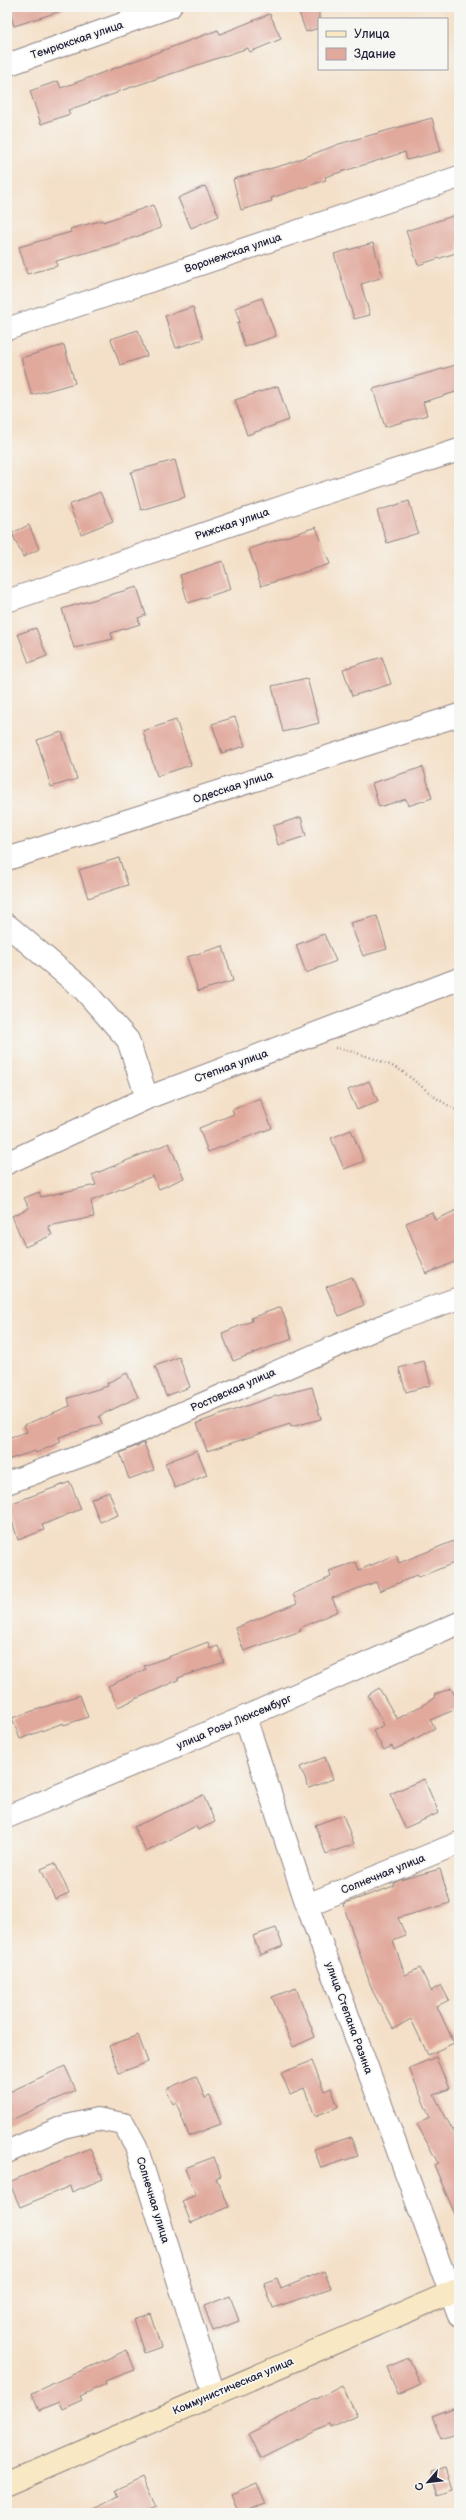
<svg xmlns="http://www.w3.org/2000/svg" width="466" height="2520" viewBox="0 0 466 2520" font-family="'Balsamiq Sans',sans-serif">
<rect width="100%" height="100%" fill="#f6f6f2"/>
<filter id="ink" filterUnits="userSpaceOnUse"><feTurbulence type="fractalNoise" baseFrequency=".025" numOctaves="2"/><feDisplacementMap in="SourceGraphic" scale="8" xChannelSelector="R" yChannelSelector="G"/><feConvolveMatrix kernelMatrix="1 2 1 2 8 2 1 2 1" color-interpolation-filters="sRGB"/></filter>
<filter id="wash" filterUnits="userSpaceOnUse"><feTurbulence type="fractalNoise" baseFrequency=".012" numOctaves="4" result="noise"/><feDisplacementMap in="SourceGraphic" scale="16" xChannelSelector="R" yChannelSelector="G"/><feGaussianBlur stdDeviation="0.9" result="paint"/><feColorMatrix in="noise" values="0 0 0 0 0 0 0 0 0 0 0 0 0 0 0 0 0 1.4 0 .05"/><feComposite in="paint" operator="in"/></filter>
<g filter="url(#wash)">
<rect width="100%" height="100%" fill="#f4e0c8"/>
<g id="blocks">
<path fill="#e1a99c" d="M8,7H64V10L14,26Z
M297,7H319V28L306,32Z
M270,14L281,39L250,52L248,48L117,92V93L68,110L70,114L41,124L30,91L58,81L61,88L218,30L220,34Z
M432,118L441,151L407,160L405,152L325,177L326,180L271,198L272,201L241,210L233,179L287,164L339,144Z
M205,186L219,216L191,228L178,198Z
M153,205L161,228L110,246L56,261L57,266L27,274L19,247L71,232L70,229L103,220V222Z
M459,214V252L418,265L406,231Z
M373,243L383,277L361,284L370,315L354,319L334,254Z
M262,298L276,336L245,347L237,323L240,322L235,308Z
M193,307L203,339L176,348L165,316Z
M138,330L147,356L120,365L111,339Z
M64,345L75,383L32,395L21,358Z
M459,364V391L423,402L427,415L385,427L373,389Z
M278,386L289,420L247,435L235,400Z
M175,460L185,497L141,510L131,472Z
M100,492L113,521L81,534L69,505Z
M409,501L418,533L387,543L377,511Z
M29,525L39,549L23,557L12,533Z
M316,527L330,564L261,586L249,549Z
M223,561L231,589L188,603L180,575Z
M137,587L146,615L138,618L140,624L111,633L113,639L74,648L62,609Z
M36,628L47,656L29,663L18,634Z
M382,657L391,684L352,696L343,669Z
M307,678L319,723L283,732L272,686Z
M235,717L245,746L222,753L212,724Z
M176,720L191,765L157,776L143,731Z
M62,732L77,779L51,787L37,740Z
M423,767L432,798L408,806L406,799L379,807L372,783Z
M301,817L306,836L278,845L273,826Z
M119,858L128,885L88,898L79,870Z
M377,916L387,949L363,956L350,923Z
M324,934L336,961L306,973L296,945Z
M223,946L233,981L198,991L187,957Z
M369,1081L378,1101L357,1110L348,1090Z
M260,1098L272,1128L208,1152L199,1128L234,1114L232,1110Z
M351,1130L364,1161L344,1169L331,1138Z
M169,1143L184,1178L159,1189L153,1176L91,1201L94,1217L48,1226L52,1235L25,1247L12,1216L29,1208L24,1198L39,1192L41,1197L96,1185L92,1175Z
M459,1209V1260L426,1274L406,1223L432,1212L435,1220Z
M352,1277L364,1305L339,1316L326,1287Z
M281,1307L292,1339L233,1361L222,1333L252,1321L251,1318Z
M179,1357L190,1387L166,1396L155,1366Z
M424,1361L431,1385L406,1392L399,1368Z
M127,1373L138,1397L99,1416L102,1424L59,1437L61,1442L36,1453L35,1451L7,1460V1438L27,1432L24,1425L70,1406L68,1398L108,1386L107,1383Z
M312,1387L321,1419L291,1427L290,1424L207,1451L197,1423L269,1398Z
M144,1443L154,1470L129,1479L120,1453Z
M197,1450L207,1475L175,1488L165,1463Z
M70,1482L81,1509L42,1525L44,1530L18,1540L7,1505Z
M109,1492L118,1515L100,1522L91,1499Z
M459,1539V1561L419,1577L417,1575L380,1591L376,1582L332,1598L338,1611L300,1628L301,1631L244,1651L235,1628L297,1603L293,1594L331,1577L329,1571L356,1562L359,1570L396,1555L399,1563Z
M208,1642L210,1649L218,1646L224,1662L178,1678V1680L118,1707L108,1686L146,1669L144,1666Z
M379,1688L397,1719L435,1698L434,1695L451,1688L454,1694L459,1692V1708L430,1720L435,1728L394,1750L392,1746L384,1750L373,1731L384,1725L368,1695Z
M80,1695L88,1717L64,1725L63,1723L20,1739L12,1718Z
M325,1757L333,1779L309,1788L300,1767Z
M424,1779L439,1813L405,1828L390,1794Z
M203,1795L215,1822L198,1830L196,1826L146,1852L134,1827Z
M343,1815L354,1844L326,1854L315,1825Z
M55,1863L69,1893L55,1899L41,1869Z
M440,1869L450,1903L398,1918L406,1936L393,1941L405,1975L420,1968L431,1991L441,1985L449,2000L437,2006L454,2043L428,2055L411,2019L393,2029L372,1990L343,1904L394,1886V1883L400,1880Z
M276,1928L283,1946L260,1955L253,1936Z
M296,1988L315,2037L293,2047L272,1997Z
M138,2035L148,2062L119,2073L109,2046Z
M436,2057L449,2089L434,2095L459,2142V2224L434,2165L438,2163L417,2124L430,2118L409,2068Z
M312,2061L324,2091L331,2088L338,2107L315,2116L304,2088L290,2094L281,2073Z
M65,2066L76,2090L7,2122V2093Z
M196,2076L205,2098L210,2096L221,2124L189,2136L176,2102L173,2104L166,2089Z
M351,2137L358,2156L321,2168L314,2149Z
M90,2148L103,2179L72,2192L70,2186L20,2207L9,2182Z
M214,2157L221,2176L216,2178L229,2207L191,2223L182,2201L196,2195L185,2168Z
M324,2271L331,2288L273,2308L264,2283L277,2278L281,2289Z
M230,2296L239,2321L213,2331L204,2306Z
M150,2313L161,2347L144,2353L133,2319Z
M127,2350L135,2370L105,2381L106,2384L80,2396L82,2400L62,2409L59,2402L39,2410L32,2393Z
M409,2358L421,2385L398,2395L387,2367Z
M342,2386L357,2416L331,2428L330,2425L294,2441L260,2458L248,2434Z
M459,2406V2433L441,2439L432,2416Z
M445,2468L452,2490L438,2495L431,2472Z
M142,2477L156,2507L143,2513H83L119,2497L116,2490Z
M257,2483L266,2504L239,2513L231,2494Z"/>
</g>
</g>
<g filter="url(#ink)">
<use href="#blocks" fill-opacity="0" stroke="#8b8182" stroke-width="1"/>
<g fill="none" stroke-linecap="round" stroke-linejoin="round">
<defs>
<path id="street" d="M7,65L170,7
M7,329L459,177
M7,601L303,500L459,450
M7,859L459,715
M7,925L84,990L128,1040L147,1098
M7,1163L147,1098L459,979
M7,1483L92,1452L396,1320L459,1298
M245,1717L307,1905L459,2316
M7,1817L245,1717L459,1623
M307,1905L459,1843
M7,2152L63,2127L97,2119L124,2124L136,2146L214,2394"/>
<path id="secondary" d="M7,2484L459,2289"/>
</defs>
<use href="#street" stroke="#8b8182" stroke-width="24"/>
<use href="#secondary" stroke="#8b8182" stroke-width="24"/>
<path stroke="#8b8182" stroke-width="2.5" stroke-dasharray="1 3" stroke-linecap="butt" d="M335,1048C351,1050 390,1063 403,1072C422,1086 437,1101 459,1111"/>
<use href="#street" stroke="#fff" stroke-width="22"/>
<use href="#secondary" stroke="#f8e8c3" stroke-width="22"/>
</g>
</g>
<g text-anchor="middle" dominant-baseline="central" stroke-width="3.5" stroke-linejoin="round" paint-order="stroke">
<g font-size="11" fill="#22223b" stroke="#f6f6f2">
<text transform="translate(77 40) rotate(-19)">Темрюкская улица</text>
<text transform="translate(233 253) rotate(-19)">Воронежская улица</text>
<text transform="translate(232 524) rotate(-19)">Рижская улица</text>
<text transform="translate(233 787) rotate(-18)">Одесская улица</text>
<text transform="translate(231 1066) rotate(-20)">Степная улица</text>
<text transform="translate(233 1390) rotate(-24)">Ростовская улица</text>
<text transform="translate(234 1722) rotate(-23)">улица Розы Люксембург</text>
<text transform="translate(383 1874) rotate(-22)">Солнечная улица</text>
<text transform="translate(349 2018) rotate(70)">улица Степана Разина</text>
<text transform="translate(153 2200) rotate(73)">Солнечная улица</text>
<text transform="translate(233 2386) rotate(-23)">Коммунистическая улица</text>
</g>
</g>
<rect width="466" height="2520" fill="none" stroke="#f6f6f2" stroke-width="24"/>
<rect x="318" y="18" width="130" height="52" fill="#f6f6f2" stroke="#a1a1a9"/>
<rect x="326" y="31" width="20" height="6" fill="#f8e8c3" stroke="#a1a1a9"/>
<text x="354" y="38" font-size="12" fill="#22223b">Улица</text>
<rect x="326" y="48" width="20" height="12" fill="#e1a99c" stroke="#a1a1a9"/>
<text x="354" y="58" font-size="12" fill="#22223b">Здание</text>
<g transform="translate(428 2482) rotate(242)" stroke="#f6f6f2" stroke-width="3" paint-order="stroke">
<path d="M0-3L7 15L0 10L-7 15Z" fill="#22223b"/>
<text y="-6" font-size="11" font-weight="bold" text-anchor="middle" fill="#22223b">С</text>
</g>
</svg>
